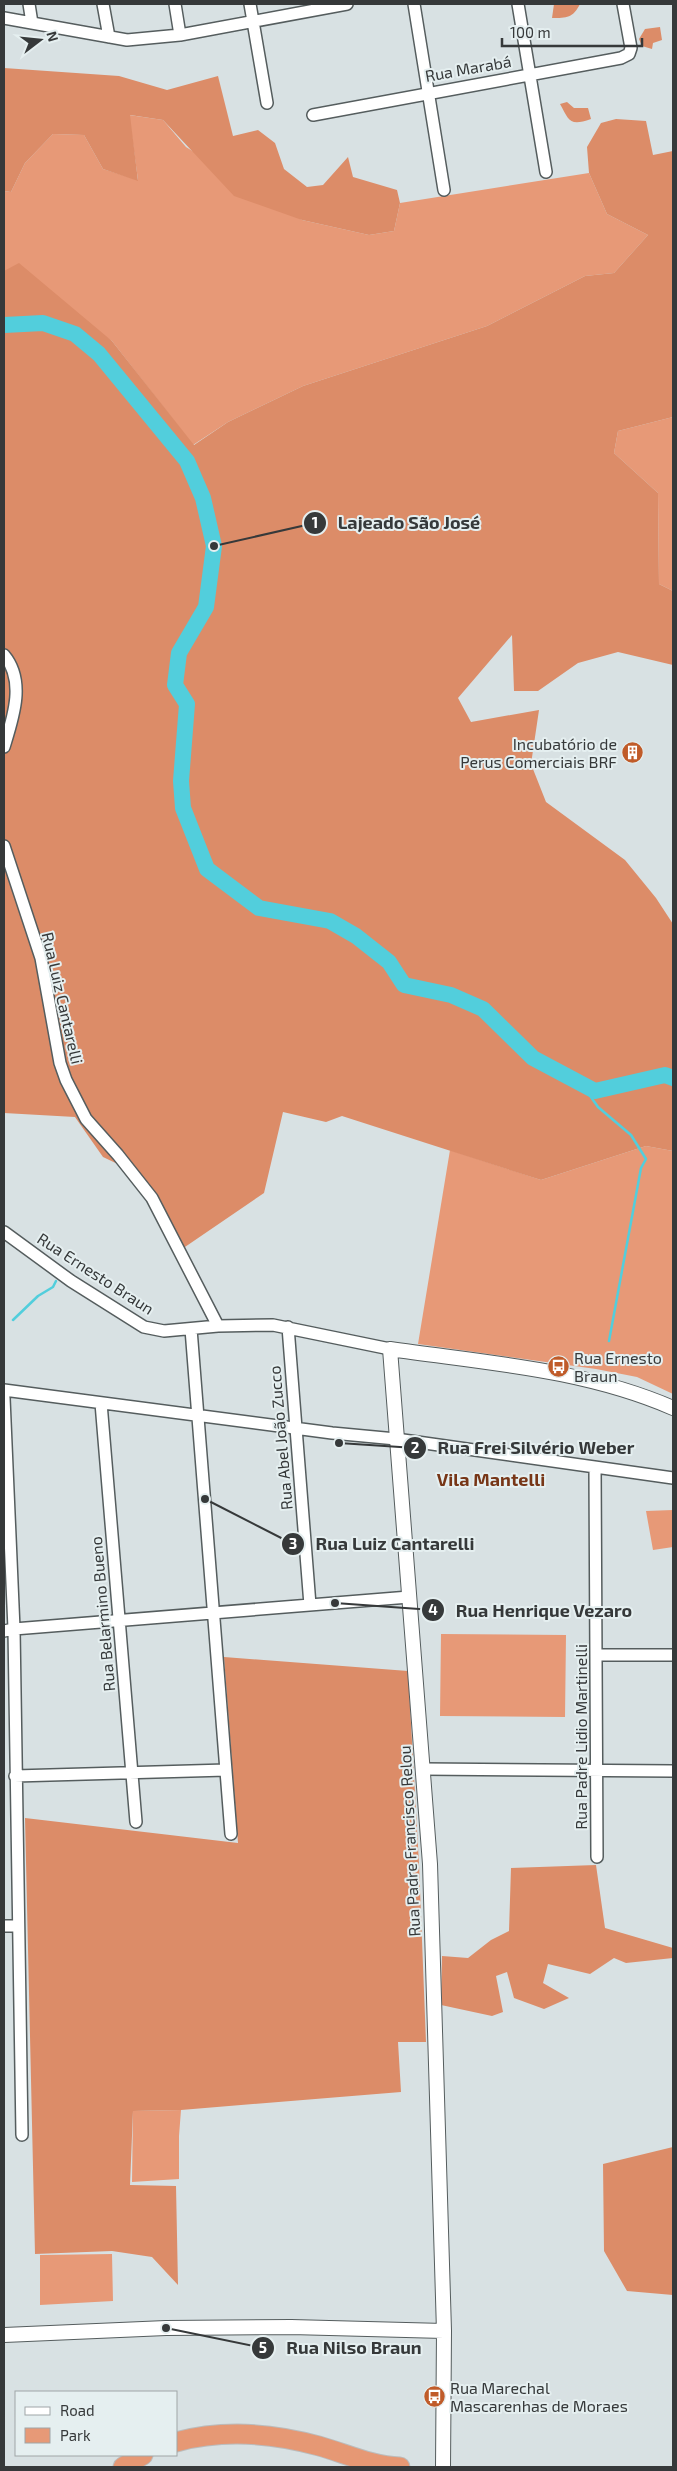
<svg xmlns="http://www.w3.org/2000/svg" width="677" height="2471" viewBox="0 0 677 2471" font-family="'Exo 2',sans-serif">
<rect width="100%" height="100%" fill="#d8e1e3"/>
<path fill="#e79977" d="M129,115L163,120L186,147L302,220L369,235L394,231L400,203L589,173L607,214L648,235L614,273L585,276L487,326L303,386L228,422L193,445L112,341L4,271V191L11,192L25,163L53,134L84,135L103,169L138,180Z
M673,417V591L659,584L658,493L614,453L618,431Z
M646,1146L673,1151V1394L637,1377L596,1369L418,1344L450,1150L541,1180Z
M673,1510V1547L653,1550L646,1511Z
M441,1634L566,1635L565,1717L440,1716Z
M181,2110L179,2136V2179L132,2182L133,2111Z
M112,2254L113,2301L40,2305V2255Z"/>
<path fill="#dc8c68" d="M554,4H580C573,18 567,18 552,18Z
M660,27L662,40L653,43L652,49L642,46L639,39L645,29Z
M4,68L119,76L167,90L218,76L233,136L258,130L275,143L284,169L307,187L323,185L348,157L353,177L397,190L400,203L394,231L369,235L302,220L234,196L163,120L130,115L138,181L103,169L84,135L53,134L25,163L11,192L4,191Z
M567,102L574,108H588L591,119C569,127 569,120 560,104Z
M616,119L646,121L653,155L673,151V417L618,431L614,453L658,493L659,584L673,591V665L618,652L578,663L538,691H514L512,635L458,698L471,722L539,710L531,764L546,802L625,860L656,898L673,924V1151L646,1146L541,1180L342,1116L326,1122L283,1112L264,1193L182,1249L124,1167L103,1157L75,1117L4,1113V271L19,263L112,341L194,445L228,422L303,386L487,326L585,276L614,273L648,235L607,214L589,173L587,147L601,123Z
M224,1657L408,1671L419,1864L426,2042H398L401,2092L181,2110L133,2111L130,2185L176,2186L178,2285L152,2257L112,2251L35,2254L25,1818L238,1843Z
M596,1865L605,1928L673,1948V1958L626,1963L614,1958L590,1974L548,1964L543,1983L569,1998L544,2009L514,1998L507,1972L496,1976L503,2012L492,2016L441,2005L442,1956L468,1958L491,1940L509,1931L511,1868Z
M673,2147V2295L627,2291L604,2251L603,2164Z"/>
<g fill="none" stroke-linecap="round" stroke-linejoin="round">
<path stroke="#52cedc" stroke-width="2.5" d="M581,1083L598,1107L631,1135L646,1159L641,1168L609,1341
M13,1320L38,1296L53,1287L56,1281"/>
<path stroke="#52cedc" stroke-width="16" d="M4,325L43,323L75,334L99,354L187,461L203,498L214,546L206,607L179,653L175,685L187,704L181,781L183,808L207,869L259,908L330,921L356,936L389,962L404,985L451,995L483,1009L533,1058L595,1091L665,1075L673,1078"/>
<defs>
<path id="minor" d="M29,4L32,23
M103,4L109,37
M175,4L180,35
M250,4L267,103
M414,4L444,190
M518,4L546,172
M4,18L127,40L180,35L347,4
M313,115L621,58L629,54L631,48L623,4
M4,655C26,681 13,718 4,747
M4,846L41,958L60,1063L66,1080L86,1119L118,1155L152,1198L218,1326
M4,1232L71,1281L144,1327L164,1331L218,1326L273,1325L390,1349
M288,1327L310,1605
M191,1329L231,1834
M4,1390L332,1433L396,1439L673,1478
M4,1398L14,1629L22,2135
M101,1403L136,1822
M595,1467L597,1857
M4,1631L14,1629L409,1597
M596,1655H673
M423,1769L673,1771
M15,1776L226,1770
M4,1926H18"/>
<path id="tertiary" d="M4,2335L166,2328L291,2327L444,2331
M443,2467L444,2331L430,1864L390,1349C486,1363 583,1369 673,1408"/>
<path id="trunk" d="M176,2442C224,2429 272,2433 319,2446C347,2454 372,2466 400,2467
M123,2467L143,2455"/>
</defs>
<use href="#minor" stroke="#555d5e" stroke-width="14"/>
<use href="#tertiary" stroke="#555d5e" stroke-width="16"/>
<use href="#trunk" stroke="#bbbcbc" stroke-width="21"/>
<use href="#minor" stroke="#fff" stroke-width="11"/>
<use href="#tertiary" stroke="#fff" stroke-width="14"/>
<use href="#trunk" stroke="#e69874" stroke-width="19"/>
</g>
<defs>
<symbol id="building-disc" viewBox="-11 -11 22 22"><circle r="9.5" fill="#c05b29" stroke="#e5eff0"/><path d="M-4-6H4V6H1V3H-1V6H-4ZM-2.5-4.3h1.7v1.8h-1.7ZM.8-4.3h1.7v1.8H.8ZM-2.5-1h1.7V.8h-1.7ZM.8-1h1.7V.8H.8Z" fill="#fff"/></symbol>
<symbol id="bus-disc" viewBox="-11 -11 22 22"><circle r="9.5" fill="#c05b29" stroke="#e5eff0"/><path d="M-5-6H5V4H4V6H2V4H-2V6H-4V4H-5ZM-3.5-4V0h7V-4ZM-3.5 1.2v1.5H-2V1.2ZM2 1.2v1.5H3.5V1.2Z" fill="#fff"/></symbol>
</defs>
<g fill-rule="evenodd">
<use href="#building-disc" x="620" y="740" width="25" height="25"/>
<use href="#bus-disc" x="546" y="1354" width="25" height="25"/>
<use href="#bus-disc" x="422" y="2384" width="25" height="25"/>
</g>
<g text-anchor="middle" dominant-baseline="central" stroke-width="4" stroke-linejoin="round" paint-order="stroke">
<g font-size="16" fill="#36393a" stroke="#e5eff0">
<text transform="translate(468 68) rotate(-10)">Rua Marabá</text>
<text transform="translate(63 998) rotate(77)">Rua Luiz Cantarelli</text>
<text transform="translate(96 1273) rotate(33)">Rua Ernesto Braun</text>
<text transform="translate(280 1438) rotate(-95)">Rua Abel João Zucco</text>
<text transform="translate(102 1614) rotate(-95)">Rua Belarmino Bueno</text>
<text transform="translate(580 1737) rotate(-90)">Rua Padre Lidio Martinelli</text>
<text transform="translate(409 1841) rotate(-93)">Rua Padre Francisco Relou</text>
</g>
<g font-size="16" fill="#36393a" stroke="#e5eff0" text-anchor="start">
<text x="617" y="743" text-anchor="end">Incubatório de<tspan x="617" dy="18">Perus Comerciais BRF</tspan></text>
<text x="574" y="1357">Rua Ernesto<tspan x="574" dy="18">Braun</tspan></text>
<text x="450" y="2387">Rua Marechal<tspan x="450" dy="18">Mascarenhas de Moraes</tspan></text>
</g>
<g font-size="18" font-weight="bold" fill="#773617" stroke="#e5eff0">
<text x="491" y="1479">Vila Mantelli</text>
</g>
</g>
<path fill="none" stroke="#36393a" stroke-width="2" d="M214 546L315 523M339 1443L415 1448M205 1499L293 1544M335 1603L433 1610M166 2328L263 2348"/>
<g fill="#36393a" stroke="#e5eff0" stroke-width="2">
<circle cx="214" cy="546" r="5"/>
<circle cx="339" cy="1443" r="5"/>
<circle cx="205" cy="1499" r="5"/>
<circle cx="335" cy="1603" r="5"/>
<circle cx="166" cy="2328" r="5"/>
<circle cx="315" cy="523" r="12"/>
<circle cx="415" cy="1448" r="12"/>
<circle cx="293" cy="1544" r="12"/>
<circle cx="433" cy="1610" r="12"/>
<circle cx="263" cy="2348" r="12"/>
</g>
<g font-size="15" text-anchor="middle" font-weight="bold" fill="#fff">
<text x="315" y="528">1</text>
<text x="415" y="1453">2</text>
<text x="293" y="1549">3</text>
<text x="433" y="1615">4</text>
<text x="263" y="2353">5</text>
</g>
<g font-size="18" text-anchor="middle" font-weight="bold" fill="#36393a" stroke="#e5eff0" stroke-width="4" stroke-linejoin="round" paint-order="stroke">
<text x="409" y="529">Lajeado São José</text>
<text x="536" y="1454">Rua Frei Silvério Weber</text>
<text x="395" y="1550">Rua Luiz Cantarelli</text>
<text x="544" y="1617">Rua Henrique Vezaro</text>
<text x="354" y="2354">Rua Nilso Braun</text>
</g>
<rect width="677" height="2471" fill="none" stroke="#36393a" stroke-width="10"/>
<rect x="15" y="2391" width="162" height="65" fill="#e5eff0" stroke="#9fa6a7"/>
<rect x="25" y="2407" width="25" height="8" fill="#ffffff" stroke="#9fa6a7"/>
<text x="60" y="2416" font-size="15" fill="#36393a">Road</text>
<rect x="25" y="2428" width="25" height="15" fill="#e79977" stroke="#9fa6a7"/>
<text x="60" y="2441" font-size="15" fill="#36393a">Park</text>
<g transform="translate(40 40) rotate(74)" stroke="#e5eff0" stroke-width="4" paint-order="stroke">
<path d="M0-4L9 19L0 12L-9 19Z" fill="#36393a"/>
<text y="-8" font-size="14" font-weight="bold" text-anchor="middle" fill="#36393a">N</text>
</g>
<path d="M502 38v8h140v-8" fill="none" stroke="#36393a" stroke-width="2.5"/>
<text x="510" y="38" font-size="15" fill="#36393a" stroke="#e5eff0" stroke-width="4" paint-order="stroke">100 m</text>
</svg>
